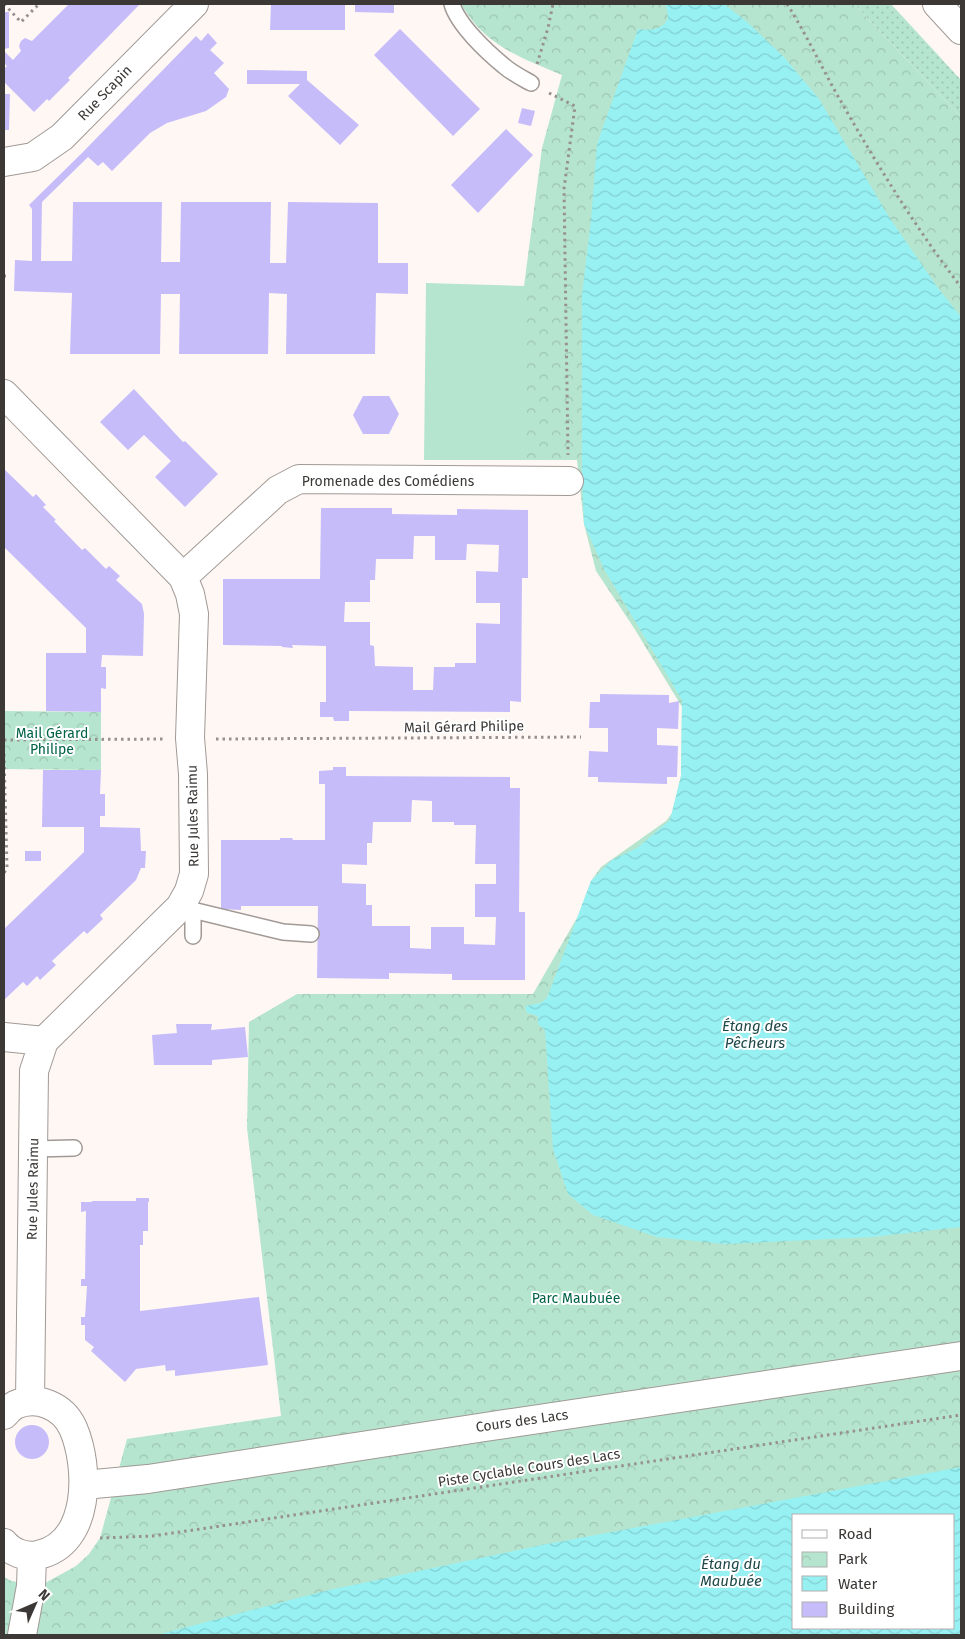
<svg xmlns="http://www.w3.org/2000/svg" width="965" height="1639" viewBox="0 0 965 1639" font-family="'Fira Sans',sans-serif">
<defs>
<pattern id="grass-dots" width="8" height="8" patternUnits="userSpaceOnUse" patternTransform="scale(1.25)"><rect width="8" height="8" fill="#b6e5cf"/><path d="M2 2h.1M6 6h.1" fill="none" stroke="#9dc5b2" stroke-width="1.8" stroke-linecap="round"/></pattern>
<pattern id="park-crowns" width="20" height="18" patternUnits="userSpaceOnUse" patternTransform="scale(1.25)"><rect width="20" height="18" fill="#b6e5cf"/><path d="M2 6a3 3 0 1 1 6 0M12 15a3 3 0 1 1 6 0" fill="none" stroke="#9dc5b2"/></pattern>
<pattern id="water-waves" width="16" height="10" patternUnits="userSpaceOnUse" patternTransform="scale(1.25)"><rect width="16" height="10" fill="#97f1f3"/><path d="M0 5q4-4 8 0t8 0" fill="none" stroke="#83cfd1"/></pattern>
</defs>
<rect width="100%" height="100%" fill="#fef7f3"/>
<path fill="url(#grass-dots)" d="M854,4H891L961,80V117Z"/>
<path fill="url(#park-crowns)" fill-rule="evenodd" d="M461,4H854L961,117V1635H4V1577L9,1580L31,1586L47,1582L76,1566L89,1554L100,1538L127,1439L281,1416L247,1128L249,1022L297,994H533L578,916L591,881L601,867L666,821L672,813L681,776L682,707L634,628L596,571L584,524L577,460H524V286L542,148L562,75C520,57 485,46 461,4ZM794,1515H954V1628H794Z
M4,711L101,712V770L4,769Z"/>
<path fill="#b6e5cf" d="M426,283L524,286V460H424Z"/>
<path fill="url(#water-waves)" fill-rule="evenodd" d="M665,4H724L747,22L784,57L819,99L889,217L938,288L961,317V1227L872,1237L725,1244L657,1237L593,1215L568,1194L553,1149L545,1030L538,1024V1016L526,1012V1006L541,1003L547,998L591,881L612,860L637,848L670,820L681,776L682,700L604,569L584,524L582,476V295L591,220L597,144L638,29C656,32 675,26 665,4Z
M961,1467V1635H157L325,1591L542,1545ZM794,1515H954V1628H794Z"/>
<path fill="#c7bcfa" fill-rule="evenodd" d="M69,4H140L68,78L70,80L49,101L47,99L34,112L4,82V69L7,66L4,63V51L13,60L21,51L19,46L21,41L25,38L32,41Z
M271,4H345V30H270Z
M355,4H394V13L355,12Z
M4,12H9V48L4,49Z
M400,29L480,109L453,136L374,55Z
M208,33L217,43L210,50L224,63L214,73L229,89L226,97L206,111L167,123L150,133L112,171L103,162L98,166L88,157L42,202L41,261H72L73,202H162L161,262H180L181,202H271L270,263H286L288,202L378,203V263H408V294L376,293L375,354H286L287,294L269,293L268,354H179L180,294H161L160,354H70L72,293L14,291L15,260L32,261V209L29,205L83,152L196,36L201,41Z
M247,70L307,71V80L359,125L340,145L288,96L300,84H247Z
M4,94H10L9,130H4Z
M522,108L535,111L531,126L518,123Z
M506,129L533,155L478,213L451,185Z
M134,389L183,442L185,441L218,474L185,507L155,477L171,461L144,435L128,450L100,422Z
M363,396H389L399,414L389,434H363L353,415Z
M4,469L33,497L36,494L46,505L43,507L56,520L54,521L82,550L85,548L106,569L109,566L120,576L116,580L142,604L144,614L143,656L102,655L101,667H106V689L101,688V712L46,711V653H86V628L4,547Z
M321,508H392V514L457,515V509L528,510V578H522L521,702L510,701V712L349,711V721H334L333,717H320V702H326V646L292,645L293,648L282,647V646L223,645V579H320ZM414,536H435V560H466L467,544L499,545L498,572L476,571V603H500V624L476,623V663H455V667H434L433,690H413V667L375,666L374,646L370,645V622H344L345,602H370V580H375L376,559H413Z
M600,694L669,695V703L679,701L678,729L657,728V745L678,746L677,777H667V784L598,782V777H588L589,751L608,752V728H589L590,702H600Z
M333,767H346V776L510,777V788H520L519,912H525V980H452V974L389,973V979L317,978L318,906H241V910L221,909V840H280V838H292L293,840H325V784H319V771L333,770ZM412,800L432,801V822H454V825H476L475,864H496V884H475V917H496L495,945L464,944V927H431V949L410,948V926H372V905H366V884L342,883V864L367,865V843H372L373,822H411Z
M43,770H101L100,794H105V816H100V827L140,828L141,851H146L145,868H141L136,880L100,915L103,919L87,934L84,931L52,961L56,965L40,980L37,976L27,986L23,982L4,1000V929L84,852V827H42Z
M25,851H41V861H25Z
M176,1024H212L211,1030L245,1027L248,1057L212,1060V1065H154L152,1035L177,1033Z
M136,1198H149V1202H148V1231H143V1245H140V1311L259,1297L268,1365L175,1376V1370L166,1371L165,1365L136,1369L125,1382L91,1351L94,1347L85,1340V1325H81V1317H85L87,1286H81V1279H85L86,1211L81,1212V1202H92V1201H136Z
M15 1442a17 17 0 1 1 34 0a17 17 0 1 1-34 0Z"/>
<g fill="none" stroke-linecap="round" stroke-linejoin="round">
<defs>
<path id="lane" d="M452,4C458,25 487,52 504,66C512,73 522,78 531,83
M180,907L283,932L311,934
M193,910V936
M33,1149L74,1148"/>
<path id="street" d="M4,162L33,157L62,137L194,4
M4,394L183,577L190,594L194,614L190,738L193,774L194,874L189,891L180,907L44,1041L34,1071L30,1401
M183,577L278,490L299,479L569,481
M4,1037L44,1041
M4,1415C7,1412 11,1407 15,1405C37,1395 63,1406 73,1428C90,1467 91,1544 38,1555C26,1558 11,1552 4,1543
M84,1485L148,1479L485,1427L961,1356
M22,1635L31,1586L32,1556"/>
<path id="highway" d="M937,4L961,30"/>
</defs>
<use href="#lane" stroke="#a19995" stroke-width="18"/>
<use href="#street" stroke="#a19995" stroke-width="30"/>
<use href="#highway" stroke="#a19995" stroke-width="30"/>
<path stroke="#96918e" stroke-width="3" stroke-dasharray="2.5 4" stroke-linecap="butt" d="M4,4L21,22L39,4
M787,4C805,32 819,62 835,91C873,158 914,226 961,287
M537,64L548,28L553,4
M549,93L575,106L564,189L568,455
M4,276H6
M216,739L581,737
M4,740L163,739
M4,754L7,868L4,873
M100,1538L152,1536L214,1527L961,1415"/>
<use href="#lane" stroke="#fff" stroke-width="15"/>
<use href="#street" stroke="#fff" stroke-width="28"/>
<use href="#highway" stroke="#fff" stroke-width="28"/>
</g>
<g text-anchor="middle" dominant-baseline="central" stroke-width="4" stroke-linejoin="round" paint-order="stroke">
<g font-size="14" fill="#3b3836" stroke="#fff">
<text transform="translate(105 93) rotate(-46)">Rue Scapin</text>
<text x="388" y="481">Promenade des Comédiens</text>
<text transform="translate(464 727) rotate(-1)">Mail Gérard Philipe</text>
<text transform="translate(193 816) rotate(-91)">Rue Jules Raimu</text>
<text transform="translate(33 1189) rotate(-89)">Rue Jules Raimu</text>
<text transform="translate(522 1421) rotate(-8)">Cours des Lacs</text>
<text transform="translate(529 1468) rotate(-9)">Piste Cyclable Cours des Lacs</text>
</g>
<g font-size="14" fill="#006346" stroke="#fff">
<text x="52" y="733">Mail Gérard<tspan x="52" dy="16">Philipe</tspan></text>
<text x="576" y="1298">Parc Maubuée</text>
</g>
<g font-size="15" font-style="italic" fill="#1d4748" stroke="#fff">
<text x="755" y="1026">Étang des<tspan x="755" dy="17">Pêcheurs</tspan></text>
<text x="731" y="1564">Étang du<tspan x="731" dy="17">Maubuée</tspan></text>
</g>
</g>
<rect width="965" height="1639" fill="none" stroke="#3b3836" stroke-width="10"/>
<rect x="792" y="1514" width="162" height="115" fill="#ffffff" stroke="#b1afaf"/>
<rect x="802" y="1530" width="25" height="8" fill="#ffffff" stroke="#b1afaf"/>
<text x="838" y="1539" font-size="15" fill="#3b3836">Road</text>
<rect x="802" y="1552" width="25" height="15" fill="url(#park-crowns)" stroke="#b1afaf"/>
<text x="838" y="1564" font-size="15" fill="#3b3836">Park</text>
<rect x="802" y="1576" width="25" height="15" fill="url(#water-waves)" stroke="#b1afaf"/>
<text x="838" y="1589" font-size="15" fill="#3b3836">Water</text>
<rect x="802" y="1602" width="25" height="15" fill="#c7bcfa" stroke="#b1afaf"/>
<text x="838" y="1614" font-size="15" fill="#3b3836">Building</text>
<g transform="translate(35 1604) rotate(45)" stroke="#ffffff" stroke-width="4" paint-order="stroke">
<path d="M0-4L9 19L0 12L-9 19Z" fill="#3b3836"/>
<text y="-8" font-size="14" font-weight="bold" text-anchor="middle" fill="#3b3836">N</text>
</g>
</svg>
